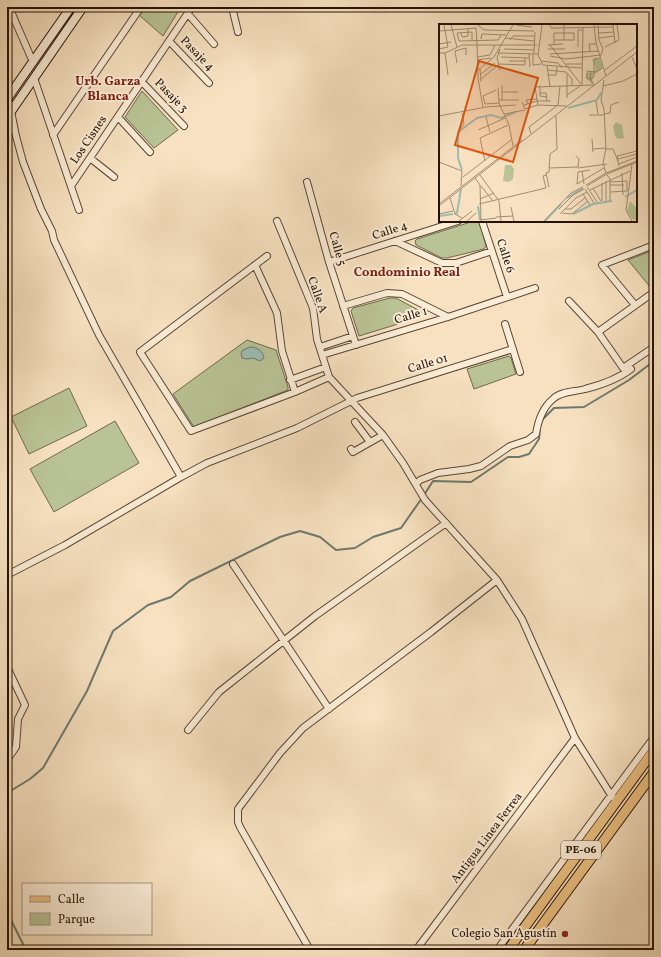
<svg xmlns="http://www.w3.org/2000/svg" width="661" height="957" viewBox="0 0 661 957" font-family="Vollkorn,serif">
<rect width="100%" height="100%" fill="#f7e1c0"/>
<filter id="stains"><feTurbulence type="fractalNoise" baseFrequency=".005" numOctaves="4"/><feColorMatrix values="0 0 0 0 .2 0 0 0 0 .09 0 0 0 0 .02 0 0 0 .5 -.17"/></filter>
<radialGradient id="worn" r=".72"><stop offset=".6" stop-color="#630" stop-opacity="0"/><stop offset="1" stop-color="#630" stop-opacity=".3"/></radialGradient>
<path fill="#b9c395" stroke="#706a4c" d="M144,7H181L163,36L139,15Z
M142,91L178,130L154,148L125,117Z
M474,221H477L480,223L486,246L484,249L447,258H442L416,245L415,241L417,239Z
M654,250V286L651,288L628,260Z
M390,298H396L422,312L421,317L359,336L351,311L353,308Z
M247,340L276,350L288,387V390L194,427L173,394Z
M509,356L511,358L516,374L474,389L467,369Z
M69,388L87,426L29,454L11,417Z
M115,421L139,463L54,512L30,469Z"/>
<path fill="#9dbdb4" stroke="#6d796e" d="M250,347C257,347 263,351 264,358L260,361L253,358L247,359L242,358L241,353L243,350Z"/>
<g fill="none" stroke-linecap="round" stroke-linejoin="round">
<path stroke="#6d796e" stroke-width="2" d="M542,420L554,408L584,407L629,380L654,361
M424,495L433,481L471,482L508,457H519L529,454L539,439L540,427
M7,793L30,779L43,768L87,691L113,631L148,605L171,597L190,581L280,537L300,531L320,537L336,550L355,548L373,537L401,528L422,498
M7,905L12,922L26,950"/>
<defs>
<path id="street" d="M9,7L33,62
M232,7L238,32
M188,14L214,44
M169,41L209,83
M34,78L79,210
M142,82L184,126
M7,91L16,136L23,162L41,209L52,231L54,240L99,335L181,477
M118,117L150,152
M53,135L141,7
M90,158L114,177
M307,182L329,262L356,345
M71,186L192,7
M277,221L313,308L317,339L329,377L383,435L403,463L425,500L497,580L522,619L575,738L611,795L617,801
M482,221L507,297
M395,241L442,263H456L492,251
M267,256L140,352L191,431L295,392L329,377
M329,262L458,221
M255,265L277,313L282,351L295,392
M569,301L598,332L623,368L654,347
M635,305L602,265L654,245
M343,306L387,293L402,294L448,317
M505,324L520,372
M598,332L654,292
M320,347L353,336
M322,355L448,317L535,288
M290,380L326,367
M355,422L370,442
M351,449L353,452L383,435
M416,484L420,480L438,473L469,469L481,466L510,446L528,440L536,434C538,421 542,408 553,399C561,391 575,392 585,389C601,385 618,379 631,369
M233,564L329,709
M7,575L65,545L181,477L207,463L297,428L357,398L513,349
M7,667L25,705L18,719L16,747L7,760
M188,730L219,692L315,616L446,523
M310,950L240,827L238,822V809L280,753L303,728L431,632L497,580
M416,950L575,738
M497,950L654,737"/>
<path id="secondary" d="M9,96L71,7
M12,110L83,7"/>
<path id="primary" d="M508,950L654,750
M524,950L654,772"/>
</defs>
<use href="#street" stroke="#5a4633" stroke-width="8"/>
<use href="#secondary" stroke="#261204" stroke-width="10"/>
<use href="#primary" stroke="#261204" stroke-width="11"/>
<use href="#street" stroke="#faecd6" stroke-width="6"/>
<use href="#secondary" stroke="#faecd6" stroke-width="8"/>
<use href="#primary" stroke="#ecc080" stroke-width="9"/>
</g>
<circle fill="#8f2418" stroke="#faecd6" stroke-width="1.5" cx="565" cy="934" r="4"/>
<g text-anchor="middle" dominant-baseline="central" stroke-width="4" stroke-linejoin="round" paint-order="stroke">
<rect fill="#faecd6" stroke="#665343" stroke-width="1" x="561" y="841" width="40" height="18" rx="3"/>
<g font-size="11" font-weight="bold" fill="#261204">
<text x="581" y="850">PE-06</text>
</g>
<g font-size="12" fill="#261204" stroke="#faecd6">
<text transform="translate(197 54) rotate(46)">Pasaje 4</text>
<text transform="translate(171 96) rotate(46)">Pasaje 3</text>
<text transform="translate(89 140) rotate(-56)">Los Cisnes</text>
<text transform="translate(390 231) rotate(-18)">Calle 4</text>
<text transform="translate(337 249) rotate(74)">Calle 5</text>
<text transform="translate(505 256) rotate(72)">Calle 6</text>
<text transform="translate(317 295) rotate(71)">Calle A</text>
<text transform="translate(411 316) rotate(-17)">Calle 1</text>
<text transform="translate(428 364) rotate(-17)">Calle 01</text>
<text transform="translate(487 838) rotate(-53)">Antigua Linea Ferrea</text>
</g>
<g font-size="12" fill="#261204" stroke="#faecd6" text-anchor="end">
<text x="557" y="934">Colegio San Agustín</text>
</g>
<g font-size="13" font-weight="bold" fill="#7a1f14" stroke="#faecd6">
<text x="108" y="82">Urb. Garza<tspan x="108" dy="15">Blanca</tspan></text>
<text x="407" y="273">Condominio Real</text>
</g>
</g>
<g transform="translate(439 24)">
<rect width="198" height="198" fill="#f7e1c0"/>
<path d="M153,35H161L164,44L154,51L153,60L147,54V49L155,48L157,45ZM177,98L183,101L185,114L179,115L176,112L174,102ZM66,141H72L75,145L74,155L70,158L64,157ZM191,177L198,184V197L193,195L188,187Z" fill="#b9c395"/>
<path fill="none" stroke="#9dbdb4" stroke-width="2" d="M129,84L158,76L162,69M23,146L19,134V108L38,94L52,91L62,94L77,88M186,173L198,166M128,174L144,164M39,182L41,196M16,190L18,189L22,165M134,190L154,180L173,177M0,192L14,190M106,197L122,180"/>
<path fill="none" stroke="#a38e75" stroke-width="1" d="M12,1L18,23M39,1L45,6L95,7M77,1L93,3M103,1L99,31L104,41L143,44M111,1L112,4H116L174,3M125,1V16M155,1L157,19L167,52M174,1L176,19M37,4L38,20M0,7L37,4M22,9L23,13L29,12V4M160,9L175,8M66,14L95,17M160,14L175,12M42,15L43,10L67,11M33,16V8L18,9L20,17L59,16L62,11M71,16L74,12H95M0,20L12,18M38,20L39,54L44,84M109,21L124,20M111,21L142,60M115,21V9H135V16H116M139,23V6H144M166,23L180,16L178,1M0,25L9,23L5,1M61,25L58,34L61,46M65,25L95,26M109,25H126M151,27L150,20H157M0,29H6L23,21H98M6,29L9,51M59,29L99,30M90,30L91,43M94,30V41L102,40M95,30L96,8M111,30L160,27M111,32L127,35L162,31L164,25L160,16L159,1M38,33L51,31L56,21M62,33L90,34M193,33L198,45M38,36L52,34M70,37H86M102,37L119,39L123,44M18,39L16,27L27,24V31M60,40L86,41V34M127,40H143M108,42L111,62M41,45L42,58M39,46L55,33L74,1M109,46L127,48L133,55V61M166,46L198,22M147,47L158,48L163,44M152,47L151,54L155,61M149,48L147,54L153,56M42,50L56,39M109,51H117L118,43M42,55L59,41M152,55L155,53V35L161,34M165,56L162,76L165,85L167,124L164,139L167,149M63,61V76M143,61L144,3M101,62V72L108,73M164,62L184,57L198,50M59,64L60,79L70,101L74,122M57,66L44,72L46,80L60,79M63,68H79M101,69H107L108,77M128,71L141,62M128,74V50M60,76H80M157,77L159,90M83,78L86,85L99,81L128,82M89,80L87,76L98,75M85,81L98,77H112M99,81L96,63L155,61M119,81L121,62M65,90L86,86M165,90L171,89L172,81L180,78M150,91H165M0,92L47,83L77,81M47,93L51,108M21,105L25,100L23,89M39,106L66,94M92,110L90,103L119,81M153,115L154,128M0,118V137M154,125L167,124M167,125H174L179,137M179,135L198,130M46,137L41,114L69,101M0,138L23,147L22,162M180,140L198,133M193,140L187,186L193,197M180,142L178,132L198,127M110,144L139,143L140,135L137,132M139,144L168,140M143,147L145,160M183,149L184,171M41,151L60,177L62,197M168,151L171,155V177M24,153L72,116M36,154L41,161L42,197M167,157V177M138,160L165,144M138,160L139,148L151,146M147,161L167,149L198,137M171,161H185M42,162L54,177M148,162L168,150L198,138M110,163L107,149L110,148L111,130L118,125L117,92M148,163L158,178M154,164L162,177M146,165L155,179M151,166L191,147M171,168L188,167V157L171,158M144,170L151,181M11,174L16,190L23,194M41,175L55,169M163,177V159M0,180L83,116M40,180L107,164L104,152L107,151M0,182L198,28M72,183L75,197M120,185L134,171L145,165M126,185H132L146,174M123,189L133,190L149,177M0,190L14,187M121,190L137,174L148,168M57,193L74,192M42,196L57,194M20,197L33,187M28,197L37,189M105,197L132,169L144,163"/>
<path fill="#de550c" fill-opacity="0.15" stroke="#de550c" stroke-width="2" d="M40,37L99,54L74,138L16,121Z"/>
<rect width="198" height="198" fill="none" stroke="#261204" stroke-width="2"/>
</g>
<rect width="661" height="957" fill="none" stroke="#f7e1c0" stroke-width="24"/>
<rect x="8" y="8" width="645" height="941" fill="none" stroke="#261204" stroke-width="2"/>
<rect x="12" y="12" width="637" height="933" fill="none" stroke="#261204"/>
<rect x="22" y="883" width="130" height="52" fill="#faecd6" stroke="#a59582"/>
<rect x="30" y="896" width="20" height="6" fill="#ecc080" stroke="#a59582"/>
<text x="58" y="903" font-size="12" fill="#261204">Calle</text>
<rect x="30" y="913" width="20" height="12" fill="#b9c395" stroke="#a59582"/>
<text x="58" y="923" font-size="12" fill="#261204">Parque</text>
<rect width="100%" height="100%" filter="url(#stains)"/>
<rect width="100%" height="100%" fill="url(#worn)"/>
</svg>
